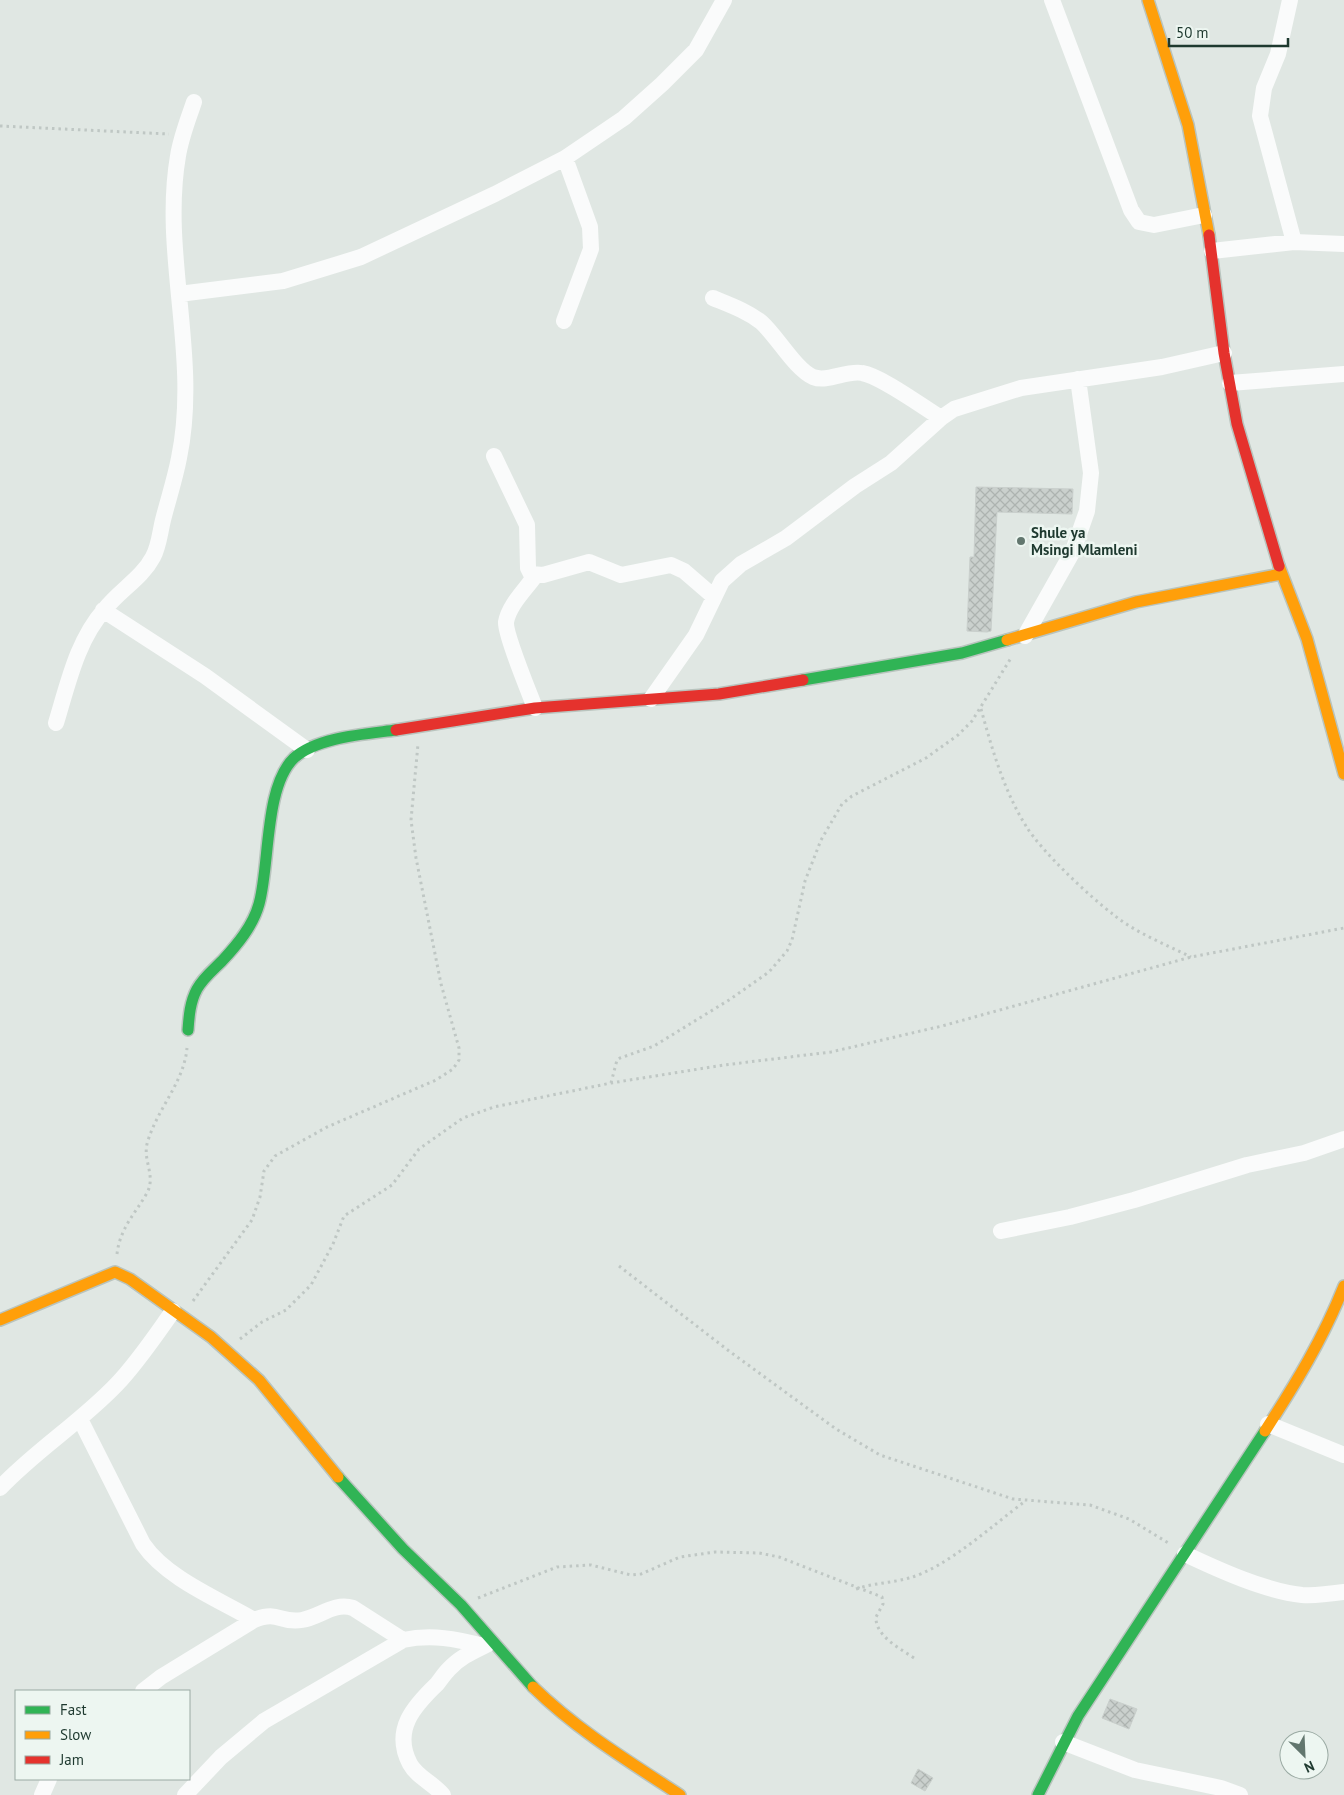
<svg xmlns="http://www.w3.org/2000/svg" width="1344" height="1795" viewBox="0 0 1344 1795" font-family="'PT Sans',sans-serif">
<defs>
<pattern id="building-cross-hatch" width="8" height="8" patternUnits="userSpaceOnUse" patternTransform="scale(1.25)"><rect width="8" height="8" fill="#cad0cd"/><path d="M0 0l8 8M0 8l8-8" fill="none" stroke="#adb3b0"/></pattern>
</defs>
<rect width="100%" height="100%" fill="#e0e7e3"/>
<path fill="url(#building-cross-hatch)" stroke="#c9cfcc" d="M976,487L1073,489L1072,514L997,512L991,631L987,632L967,631L970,557H974Z
M1110,1699L1137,1709L1129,1729L1102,1718Z
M918,1769L933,1778L925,1791L911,1783Z"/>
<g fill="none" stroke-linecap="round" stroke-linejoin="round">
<defs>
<path id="fast" d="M803,680L962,653L1007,640
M188,1030C189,1016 190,1002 197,989C203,978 213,970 222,961C237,945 253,926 259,904C270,865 264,787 294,758C317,737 366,734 396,730
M338,1477L403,1549L461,1605L533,1687
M1038,1795L1078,1716L1265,1431"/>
<path id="slow" d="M1148,0L1188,125L1209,235
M1279,566L1307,639L1344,774
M1007,640L1136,602L1281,574
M0,1320L115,1272L130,1279L211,1337L259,1380L338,1477
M1265,1431C1296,1383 1323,1339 1344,1286
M533,1687C577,1730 628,1761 680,1795"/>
<path id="jam" d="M1209,235L1224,353L1237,424L1279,566
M396,730L535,708L719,694L803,680"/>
</defs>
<use href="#fast" stroke="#b9c4be" stroke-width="14"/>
<use href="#slow" stroke="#b9c4be" stroke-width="14"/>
<use href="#jam" stroke="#b9c4be" stroke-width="14"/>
<path stroke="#bfc7c4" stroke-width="3" stroke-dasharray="2.5 4" stroke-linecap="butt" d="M0,126L169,134
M981,709C992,749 1004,791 1026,826C1041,851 1090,897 1114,915C1136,933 1165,944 1191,957
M611,1083L617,1060L620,1058L654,1046L729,1000L769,972L787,951L792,940L805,881L821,840L842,804L852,796L926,758L958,735L972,721L1011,658
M117,1254C120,1228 135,1214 147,1193C156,1176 143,1161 147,1144C156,1110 184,1083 187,1048
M619,1266L729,1351L836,1429L880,1455L1013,1499L1090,1505L1129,1519L1170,1544
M193,1301L252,1220L260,1197L264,1171L275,1156L327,1127L436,1080L453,1069L459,1060V1048L441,984L416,858L411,820L418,744
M240,1339L262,1322L286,1310L311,1285L333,1244L344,1216L392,1185L419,1149L463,1118L494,1107L611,1083L724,1065L831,1052L942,1026L1191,957L1344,928
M856,1589C873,1583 892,1583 909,1578C946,1568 993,1525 1024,1502
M478,1598L557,1567L591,1565L631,1575L641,1574L680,1557L715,1552L759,1553L779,1557L882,1597L883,1604L876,1617C875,1637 903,1650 917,1660"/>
<path stroke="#fafbfb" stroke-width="16" d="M1052,0L1131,210L1139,222L1154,225L1204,215
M1290,0L1278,54L1264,88L1260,116L1294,242
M1212,251L1294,242L1344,244
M179,294L283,281L361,257L495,194L565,158L624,118L662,84L696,50L724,0
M713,298C730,305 747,311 761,322C777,336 795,369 813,377C828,383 846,370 862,373C881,376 923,407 941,418
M564,321L591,249L590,227L565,158
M1230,383L1344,374
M494,456L527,525L528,568L531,574L543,575L589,562L621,575L671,565L684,571L713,596
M103,610L205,676L307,750
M1025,636L1073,551L1087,511L1091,473L1078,379
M651,699L696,635L722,581L741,564L786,538L855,486L891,463L941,418L954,409L1021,388L1162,367L1224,353
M535,708C529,692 505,634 506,622C509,605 525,590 535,576
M56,723C68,684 77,640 105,609C120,590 142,578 153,557C159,546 160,532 163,520C168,500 175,479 179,458C200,357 161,254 178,156C181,137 188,120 194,102
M1001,1231L1070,1217L1134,1200L1247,1165L1304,1153L1344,1139
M80,1419L143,1544C166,1578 218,1599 254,1620
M1268,1424L1344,1455
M0,1488C36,1450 81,1422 117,1384C138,1362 155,1336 173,1311
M1185,1554C1219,1570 1265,1591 1302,1595C1315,1596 1330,1594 1344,1592
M143,1691L161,1677L254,1620C279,1610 280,1624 302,1620C320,1617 334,1602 353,1608L403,1640
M1063,1742L1135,1770L1221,1788L1240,1795
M42,1795L49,1779
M185,1795L221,1757L264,1721L403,1640C432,1634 456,1639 484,1646
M443,1795C433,1783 417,1777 410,1764C392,1730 414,1706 437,1684C441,1679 444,1674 449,1669C460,1657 474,1651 488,1644"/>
<use href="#fast" stroke="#30b455" stroke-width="11"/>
<use href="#slow" stroke="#ff9f0a" stroke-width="11"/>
<use href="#jam" stroke="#e5322d" stroke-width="11"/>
</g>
<circle fill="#62766e" stroke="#edf6f1" stroke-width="2" cx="1021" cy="541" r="5"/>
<g text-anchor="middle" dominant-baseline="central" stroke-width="5" stroke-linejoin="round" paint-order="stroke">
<g font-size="15" font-weight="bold" fill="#1e392f" stroke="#edf6f1" text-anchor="start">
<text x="1031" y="532">Shule ya<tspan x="1031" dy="17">Msingi Mlamleni</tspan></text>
</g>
</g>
<rect x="15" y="1690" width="175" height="90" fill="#edf6f1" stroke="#9aaaa3"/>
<rect x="25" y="1706" width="25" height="8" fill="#30b455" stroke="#9aaaa3"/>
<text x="60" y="1715" font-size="15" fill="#1e392f">Fast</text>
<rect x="25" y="1731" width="25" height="8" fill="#ff9f0a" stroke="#9aaaa3"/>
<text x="60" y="1740" font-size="15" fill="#1e392f">Slow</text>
<rect x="25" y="1756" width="25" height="8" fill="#e5322d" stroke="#9aaaa3"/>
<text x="60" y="1765" font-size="15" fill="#1e392f">Jam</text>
<g transform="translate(1304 1755) rotate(156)"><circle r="24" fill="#edf6f1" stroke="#9aaaa3"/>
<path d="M0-4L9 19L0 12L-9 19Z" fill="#62766e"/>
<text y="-8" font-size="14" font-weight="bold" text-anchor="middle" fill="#1e392f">N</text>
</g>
<path d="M1169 38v8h119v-8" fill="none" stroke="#1e392f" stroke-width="2.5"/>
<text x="1176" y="38" font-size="15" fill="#1e392f" stroke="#edf6f1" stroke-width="4" paint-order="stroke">50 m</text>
</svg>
